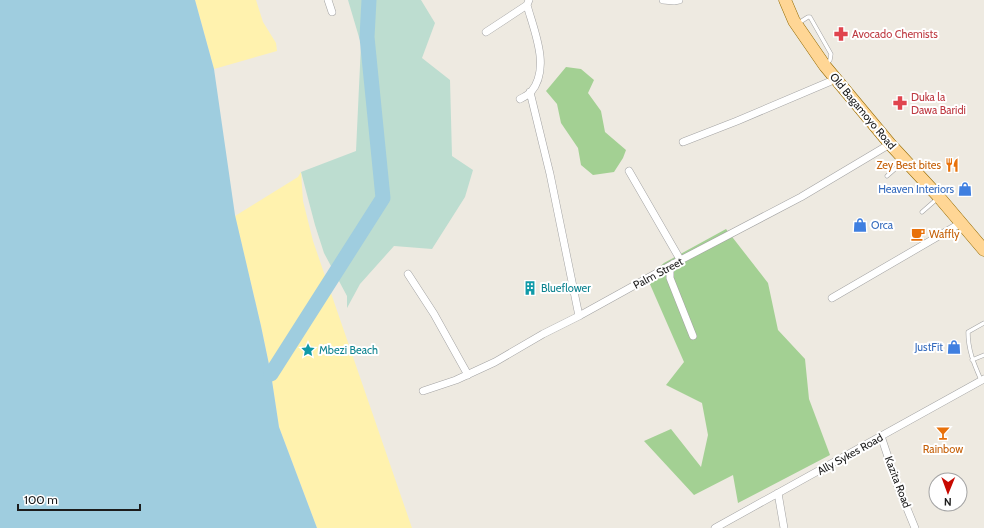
<svg xmlns="http://www.w3.org/2000/svg" width="984" height="528" viewBox="0 0 984 528" font-family="Cabin,sans-serif">
<rect width="100%" height="100%" fill="#eeeae1"/>
<path fill="#a3d093" d="M566,67L581,69L594,80L588,93L601,111L605,132L626,150L623,158L614,172L593,175L581,165L578,148L561,123L557,104L546,91Z
M726,229L768,283L778,330L805,359L809,399L830,455L738,503L733,475L694,495L644,441L671,429L701,467L708,435L702,403L666,385L684,362L649,282L658,268L664,263Z"/>
<path fill="#bdddd0" d="M348,0H421L435,23L422,58L450,80L452,156L473,170L465,197L432,249L394,246L360,284L347,308V296L324,253L315,225L301,172L356,151L361,44Z"/>
<path fill="#fff2ae" d="M195,0H256L263,22L276,43L277,51L214,69Z
M301,172L303,201L313,241L412,528H317L279,427L271,374L261,326L235,216L298,177Z"/>
<path fill="#9fcddf" d="M0,0H195L214,69L235,215L261,326L271,374L279,427L317,528H0Z"/>
<g fill="none" stroke-linecap="round" stroke-linejoin="round">
<path stroke="#9fcddf" stroke-width="15" d="M271,374L383,198L367,37L369,0"/>
<defs>
<path id="lane" d="M797,24L808,17H810L831,54L830,60L827,64
M887,176L904,161
M922,212L938,198
M972,360L984,355
M981,380C974,364 968,350 968,332L984,323"/>
<path id="street" d="M328,0L332,12
M663,0L674,1L679,0
M486,32L527,5L529,0
M530,92L550,174L579,316
M520,99C524,97 528,95 531,92C551,68 534,31 527,5
M683,142L737,121L836,79
M629,171L681,261
M673,264L670,270V278L693,336
M408,274L434,314L468,375
M832,298L961,223
M423,391L456,380L495,362L543,334L579,316L673,264L801,197L890,144
M881,436L897,484L915,528
M778,493L784,528
M715,528L984,379"/>
<path id="primary" d="M785,0L794,21L825,66L890,144L939,197L984,250"/>
</defs>
<use href="#lane" stroke="#a3a3a3" stroke-width="4.5"/>
<use href="#street" stroke="#a3a3a3" stroke-width="8"/>
<use href="#primary" stroke="#946a00" stroke-width="13"/>
<use href="#lane" stroke="#fff" stroke-width="3.5"/>
<use href="#street" stroke="#fff" stroke-width="7"/>
<use href="#primary" stroke="#ffd695" stroke-width="12"/>
</g>
<defs>
<symbol id="pharmacy-bare" viewBox="-9 -9 18 18"><path d="M-2-6h4v4h4v4h-4v4h-4v-4h-4v-4h4Z" fill="#e0444e" stroke="#fff" stroke-width="2.5" paint-order="stroke"/></symbol>
<symbol id="restaurant-bare" viewBox="-9 -9 18 18"><path d="M-5-6h1v4h1v-4h1v4h1v-4h1v5L-1.5 .5V6h-2V.5L-5-1ZM5-6V6H3V1.5H1.5Q1.5-4 5-6Z" fill="#e8710a" stroke="#fff" stroke-width="2.5" paint-order="stroke"/></symbol>
<symbol id="shop-bare" viewBox="-9 -9 18 18"><path d="M-5-2.5h2.3a2.7 3.5 0 0 1 5.4 0H5L5.5 6h-11ZM-1.5-2.5h3a1.5 2.3 0 0 0-3 0Z" fill="#3f7fe0" stroke="#fff" stroke-width="2.5" paint-order="stroke"/></symbol>
<symbol id="cafe-bare" viewBox="-9 -9 18 18"><path d="M-5.5-4.5H6V0H3Q3 3.5 0 3.5H-2.5Q-5.5 3.5-5.5 0ZM3-3.2v2h1.7v-2ZM-6 4.5H4V6H-6Z" fill="#e8710a" stroke="#fff" stroke-width="2.5" paint-order="stroke"/></symbol>
<symbol id="building-bare" viewBox="-9 -9 18 18"><path d="M-4-6H4V6H1V3H-1V6H-4ZM-2.5-4.3h1.7v1.8h-1.7ZM.8-4.3h1.7v1.8H.8ZM-2.5-1h1.7V.8h-1.7ZM.8-1h1.7V.8H.8Z" fill="#0f9aa8" stroke="#fff" stroke-width="2.5" paint-order="stroke"/></symbol>
<symbol id="sight-bare" viewBox="-9 -9 18 18"><path d="M0-6L1.8-2.2L6-1.7L2.9 1.2L3.7 5.4L0 3.3L-3.7 5.4L-2.9 1.2L-6-1.7L-1.8-2.2Z" fill="#0f9aa8" stroke="#fff" stroke-width="2.5" paint-order="stroke"/></symbol>
<symbol id="bar-bare" viewBox="-9 -9 18 18"><path d="M-6-5H6L.8 .8V4.5H3.5V6h-7V4.5H-.8V.8Z" fill="#e8710a" stroke="#fff" stroke-width="2.5" paint-order="stroke"/></symbol>
</defs>
<g fill-rule="evenodd">
<use href="#pharmacy-bare" x="831" y="24" width="20" height="20"/>
<use href="#pharmacy-bare" x="890" y="93" width="20" height="20"/>
<use href="#restaurant-bare" x="942" y="155" width="20" height="20"/>
<use href="#shop-bare" x="955" y="179" width="20" height="20"/>
<use href="#shop-bare" x="850" y="215" width="20" height="20"/>
<use href="#cafe-bare" x="908" y="224" width="20" height="20"/>
<use href="#building-bare" x="520" y="278" width="20" height="20"/>
<use href="#shop-bare" x="944" y="337" width="20" height="20"/>
<use href="#sight-bare" x="298" y="340" width="20" height="20"/>
<use href="#bar-bare" x="933" y="423" width="20" height="20"/>
</g>
<g text-anchor="middle" dominant-baseline="central" stroke-width="4" stroke-linejoin="round" paint-order="stroke">
<g font-size="11" fill="#be3a42" stroke="#fff" text-anchor="start">
<text x="852" y="34">Avocado Chemists</text>
<text x="911" y="97">Duka la<tspan x="911" dy="13">Dawa Baridi</tspan></text>
</g>
<g font-size="11" fill="#1c1c1c" stroke="#fff">
<text transform="translate(863 111) rotate(50)">Old Bagamoyo Road</text>
<text transform="translate(658 273) rotate(-28)">Palm Street</text>
<text transform="translate(850 454) rotate(-29)">Ally Sykes Road</text>
<text transform="translate(898 482) rotate(69)">Kazita Road</text>
</g>
<g font-size="11" fill="#c56008" stroke="#fff" text-anchor="end">
<text x="941" y="165">Zey Best bites</text>
<text x="929" y="234" text-anchor="start">Waffly</text>
<text x="943" y="449" text-anchor="middle">Rainbow</text>
</g>
<g font-size="11" fill="#366cbe" stroke="#fff" text-anchor="end">
<text x="954" y="189">Heaven Interiors</text>
<text x="871" y="225" text-anchor="start">Orca</text>
<text x="943" y="347">JustFit</text>
</g>
<g font-size="11" fill="#0d838f" stroke="#fff" text-anchor="start">
<text x="541" y="288">Blueflower</text>
<text x="319" y="350">Mbezi Beach</text>
</g>
</g>
<g transform="translate(948 492) rotate(181)"><circle r="19" fill="#ffffff" stroke="#a4a4a4"/>
<path d="M0-3L7 15L0 10L-7 15Z" fill="#c80900"/>
<text y="-6" font-size="11" font-weight="bold" text-anchor="middle" fill="#1c1c1c">N</text>
</g>
<path d="M18 504v6h122v-6" fill="none" stroke="#1c1c1c" stroke-width="2"/>
<text x="24" y="504" font-size="12" fill="#1c1c1c" stroke="#ffffff" stroke-width="3" paint-order="stroke">100 m</text>
</svg>
